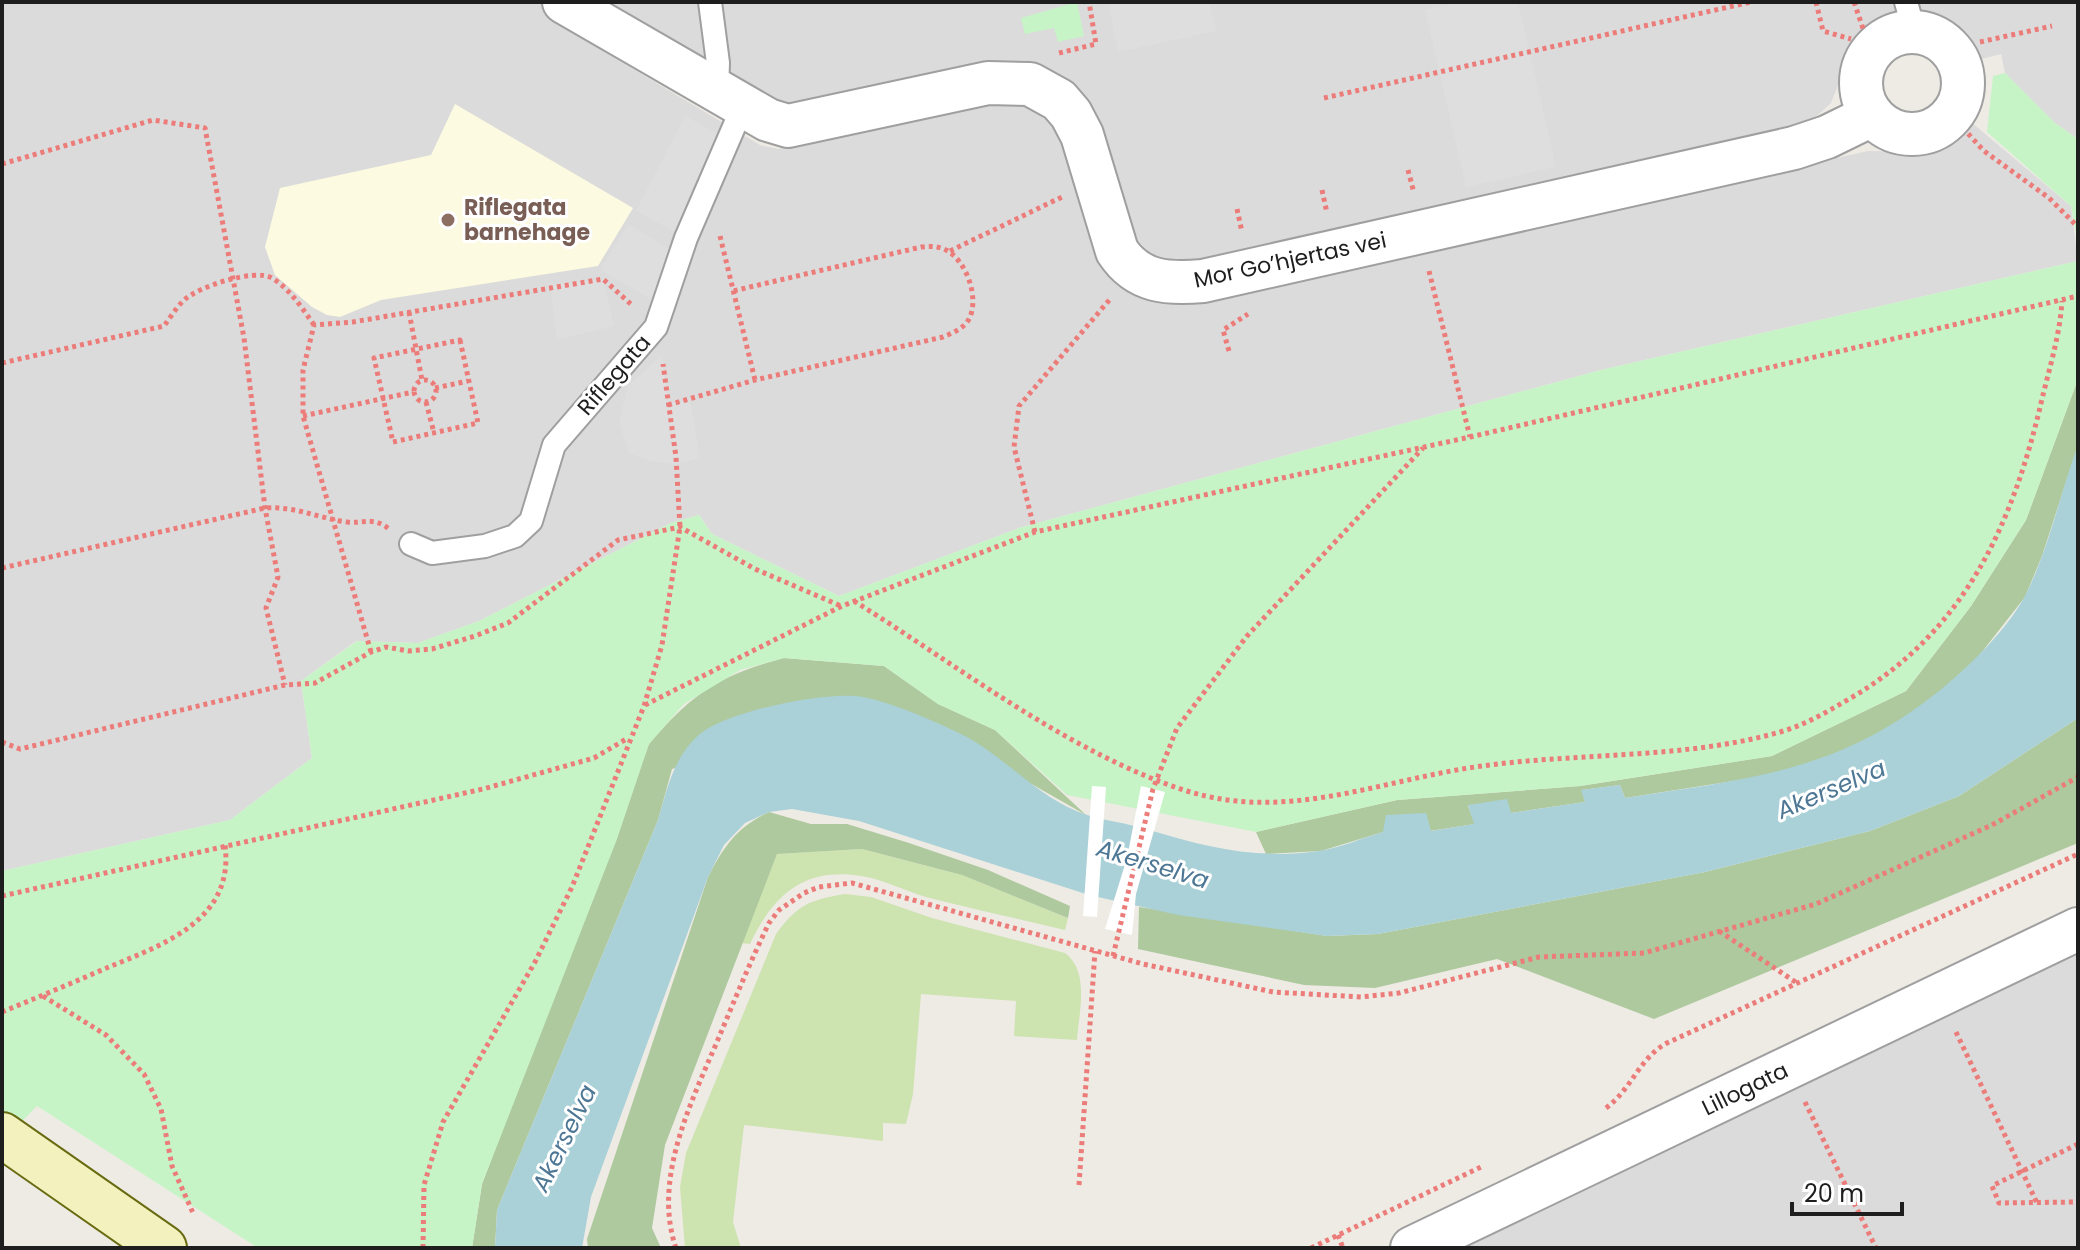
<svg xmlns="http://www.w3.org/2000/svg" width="2080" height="1250" viewBox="0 0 2080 1250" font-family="Poppins,sans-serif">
<rect width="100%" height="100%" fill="#eeebe5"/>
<path fill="#dcdbdb" d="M2,2H543L548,18L760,145L778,149L990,104L1024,105L1046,116L1063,136L1115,278L1725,183L1868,151L1923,152L1952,140L1971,122L2071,206L2078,261L1601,370L1019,528L839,596L712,534L699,515L671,523L479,621L418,643L356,641L301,681L312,758L230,820L2,871Z
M599,2H2078V139L2055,123L2005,73L2001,54L1978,60L1964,36L1947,22L1922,14L1894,16L1871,26L1855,43L1831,103L1808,124L1190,264L1153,259L1136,245L1099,123L1083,101L785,108Z
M2078,915V1248H1419Z"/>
<path fill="#fcfae1" d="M455,104L633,208L598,266L381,300L340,317L327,315L312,307L275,275L265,247L280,188L431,155Z"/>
<path fill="#cde3b0" d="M862,849L962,875L1068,918L1065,930C1019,919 972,909 926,897C905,891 883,879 861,876C803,867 773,896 750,944L741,943L777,854Z
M845,894L871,897L932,918L1065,953C1090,972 1079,1011 1077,1040L1014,1036L1016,1001L921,994L913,1094L906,1124L883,1123V1141L744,1125L733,1222L741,1248H685L680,1187L686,1153L776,934C798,904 810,900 845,894Z"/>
<path fill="#aec99e" d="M2078,379V445L2042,556L2025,597L1978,657L1934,697L1877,736L1812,763L1759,777L1625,798L1620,785L1582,790L1585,802L1511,813L1468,806L1475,824L1430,831L1383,832L1321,851L1266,854L1256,832L1397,800L1580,786L1772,756L1906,691L1971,606L2026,520Z
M784,658L884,666L938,704L995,730L1086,815L894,706L672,769L658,820L497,1210L495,1248H472L482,1184L649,744C693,693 718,676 784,658Z
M2078,718V843L1654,1019L1497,959L1375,988L1304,985L1138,949L1139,907L1327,936L1378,934L1705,872L1870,831L1959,796Z
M769,812L811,824H847L909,843L988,870L1070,906L1068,918L962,875L862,849L777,854L665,1145L652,1228L661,1248H588L587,1239L708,877C724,846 737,827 769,812Z"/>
<path fill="#c7f4c7" d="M1077,2L1084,36L1058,42L1054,28L1025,34L1021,18Z
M2005,73L2055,123L2078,139V243L2071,206L1987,132L1993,76Z
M2078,261V379L2026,520L1971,606L1906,691L1772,756L1580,786L1397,800L1256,832L1067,795L995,730L938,704L884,666L784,658L740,670L684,704L649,744L617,839L482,1184L472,1248H258L37,1106L2,1142V871L230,820L312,758L301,681L357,641L418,643L479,621L671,523L699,515L712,534L839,596L1019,528L1601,370Z"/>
<path fill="#dedede" d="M1108,2H1209L1216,31L1118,52Z
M1464,2H1518L1556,167L1466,187L1425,10Z
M685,116L727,139L686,238L636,211Z
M628,224L680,255L663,306L600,270Z
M603,279L614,326L557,340L550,285Z
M662,355L668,404L690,400L700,458L676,464L651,461L629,453L619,422L628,386Z"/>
<path fill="#aad1d7" d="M2078,445V718L1959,796L1870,831L1705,872L1378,934L1327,936L1178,915L1089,895L859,821L792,809L769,812L745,823L724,845L708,877L591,1197L582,1248H495L497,1210L658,820C667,789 674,756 700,734C727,711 829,690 863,697C897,704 934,721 965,736C1008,759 1040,800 1087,815C1106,821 1127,823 1146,829C1205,847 1257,860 1319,851C1340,848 1362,838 1383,832L1386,815L1426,813L1431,831L1474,824L1468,805L1507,799L1511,813L1585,802L1581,790L1620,785L1625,798C1761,777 1852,770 1960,673C1983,652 2011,623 2026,594C2049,548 2060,494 2078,445Z"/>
<path fill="#fff" d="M1092,786L1106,787L1097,917L1083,916Z
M1141,786L1165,792L1136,894L1132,935L1105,929L1127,858Z"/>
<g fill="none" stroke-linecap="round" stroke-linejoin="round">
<defs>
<path id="lane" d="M710,2L718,63L717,91
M1906,2L1914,31
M411,544L432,553L485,546L515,536L531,521L554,445L656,327L686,238L743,106"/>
<path id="street" d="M564,2L768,120L788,126L988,83L1030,84L1059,100L1071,114L1082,135L1117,251C1138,283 1168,284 1203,281L1794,148L1827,137L1872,115
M1861 83a51 51 0 1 1 102 0a51 51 0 1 1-102 0Z
M1412,1248L2078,929"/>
<path id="secondary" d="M2,1135L164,1248"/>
</defs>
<use href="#lane" stroke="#9f9f9f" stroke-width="26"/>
<use href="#street" stroke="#9f9f9f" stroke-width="46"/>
<use href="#secondary" stroke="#686b10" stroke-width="48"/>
<path stroke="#ec7c79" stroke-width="5" stroke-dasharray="4 4" stroke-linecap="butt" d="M1816,2L1823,31L1851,39
M1854,2L1871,52
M1980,42L2052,26
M1059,53L1096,44L1089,2
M1324,98L1751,2
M1952,116L1984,151L2049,198L2078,227
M2,164L153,120L205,128L244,338L265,508L278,577L266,608L285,685
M1408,170L1414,193
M1322,190L1327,213
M1237,209L1242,232
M720,236L755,380
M950,251L1062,197
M1429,271L1470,437
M409,312L422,380
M460,340L478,423L393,442L374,358Z
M1229,351L1223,330L1248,314
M2,363L164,326C170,318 176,308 183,301C197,287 254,268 272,278C290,289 302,308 314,325
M414 391a11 11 0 1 1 22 0a11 11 0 1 1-22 0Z
M435,388L468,381
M426,402L434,433
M668,405L755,380L943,337C953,333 964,328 969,319C980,298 966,260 946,250C938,246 930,246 921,247L733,291
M303,416L413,392
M1035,532L1014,447L1019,406L1111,298
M2,568L265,508C295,506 318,518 347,522C364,524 373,516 389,529
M854,601C957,665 1072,755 1187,791C1286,822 1379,781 1475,767C1575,752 1682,760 1780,732C1805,725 1827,712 1849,699C1965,632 2013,524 2042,399C2050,366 2060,334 2062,301
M371,652L303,416V370L314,325L353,322L603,279L633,306
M645,705L842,606L1035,532L1470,437L2078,296
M2,742L20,749L285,685L315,683L371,652L386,647L408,651L432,649L475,636L508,623L618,540L680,527L755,569L841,606
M2,896L483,789L594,758L628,738
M1719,931L1797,983
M1113,956L1153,789L1177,728L1247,636L1423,448
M43,996L106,1035L144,1074L161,1109L172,1166L193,1213
M2,1012C36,998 70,984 104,969C162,945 235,921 225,845
M1956,1032L2037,1203
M1805,1102L1876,1248
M1606,1108C1632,1089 1639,1058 1667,1043L2078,854
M2078,1144L1992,1186L1999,1203L2078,1202
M1079,1185L1095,951
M1338,1235L1343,1248
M423,1248L424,1185L443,1122L535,962L572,887L644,706L662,645L680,527L676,457L663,364
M676,1248C651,1176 695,1095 722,1030C737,994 752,958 769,923L779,910L804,893L819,887L852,883L1143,964L1273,992L1361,997L1399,993L1539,957L1644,953L1816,904L1992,825L2078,777
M1311,1248L1481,1167"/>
<use href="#lane" stroke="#fff" stroke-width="22"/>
<use href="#street" stroke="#fff" stroke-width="42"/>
<use href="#secondary" stroke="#f3f2bf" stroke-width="44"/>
</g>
<circle fill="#8d6e63" stroke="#fff" stroke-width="3" cx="448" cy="220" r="8"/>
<g text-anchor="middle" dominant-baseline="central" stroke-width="6" stroke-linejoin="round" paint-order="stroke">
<g font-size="22" font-weight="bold" fill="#785e54" stroke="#fff" text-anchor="start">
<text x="464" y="207">Riflegata<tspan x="464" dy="25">barnehage</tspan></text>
</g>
<g font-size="22" fill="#1e1e1e" stroke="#fff">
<text transform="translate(1290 260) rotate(-12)">Mor Go’hjertas vei</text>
<text transform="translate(614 375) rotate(-49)">Riflegata</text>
<text transform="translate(1745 1089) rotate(-26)">Lillogata</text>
</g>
<g font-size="24" font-style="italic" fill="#4d7795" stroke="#fff">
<text transform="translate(1831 789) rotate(-23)">Akerselva</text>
<text transform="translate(1153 864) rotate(17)">Akerselva</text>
<text transform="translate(564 1138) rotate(-64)">Akerselva</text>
</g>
</g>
<rect width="2080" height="1250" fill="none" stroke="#1e1e1e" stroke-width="8"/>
<path d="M1792 1202v12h110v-12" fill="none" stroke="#1e1e1e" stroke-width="4"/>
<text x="1804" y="1202" font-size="24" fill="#1e1e1e" stroke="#ffffff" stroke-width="6" paint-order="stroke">20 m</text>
</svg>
